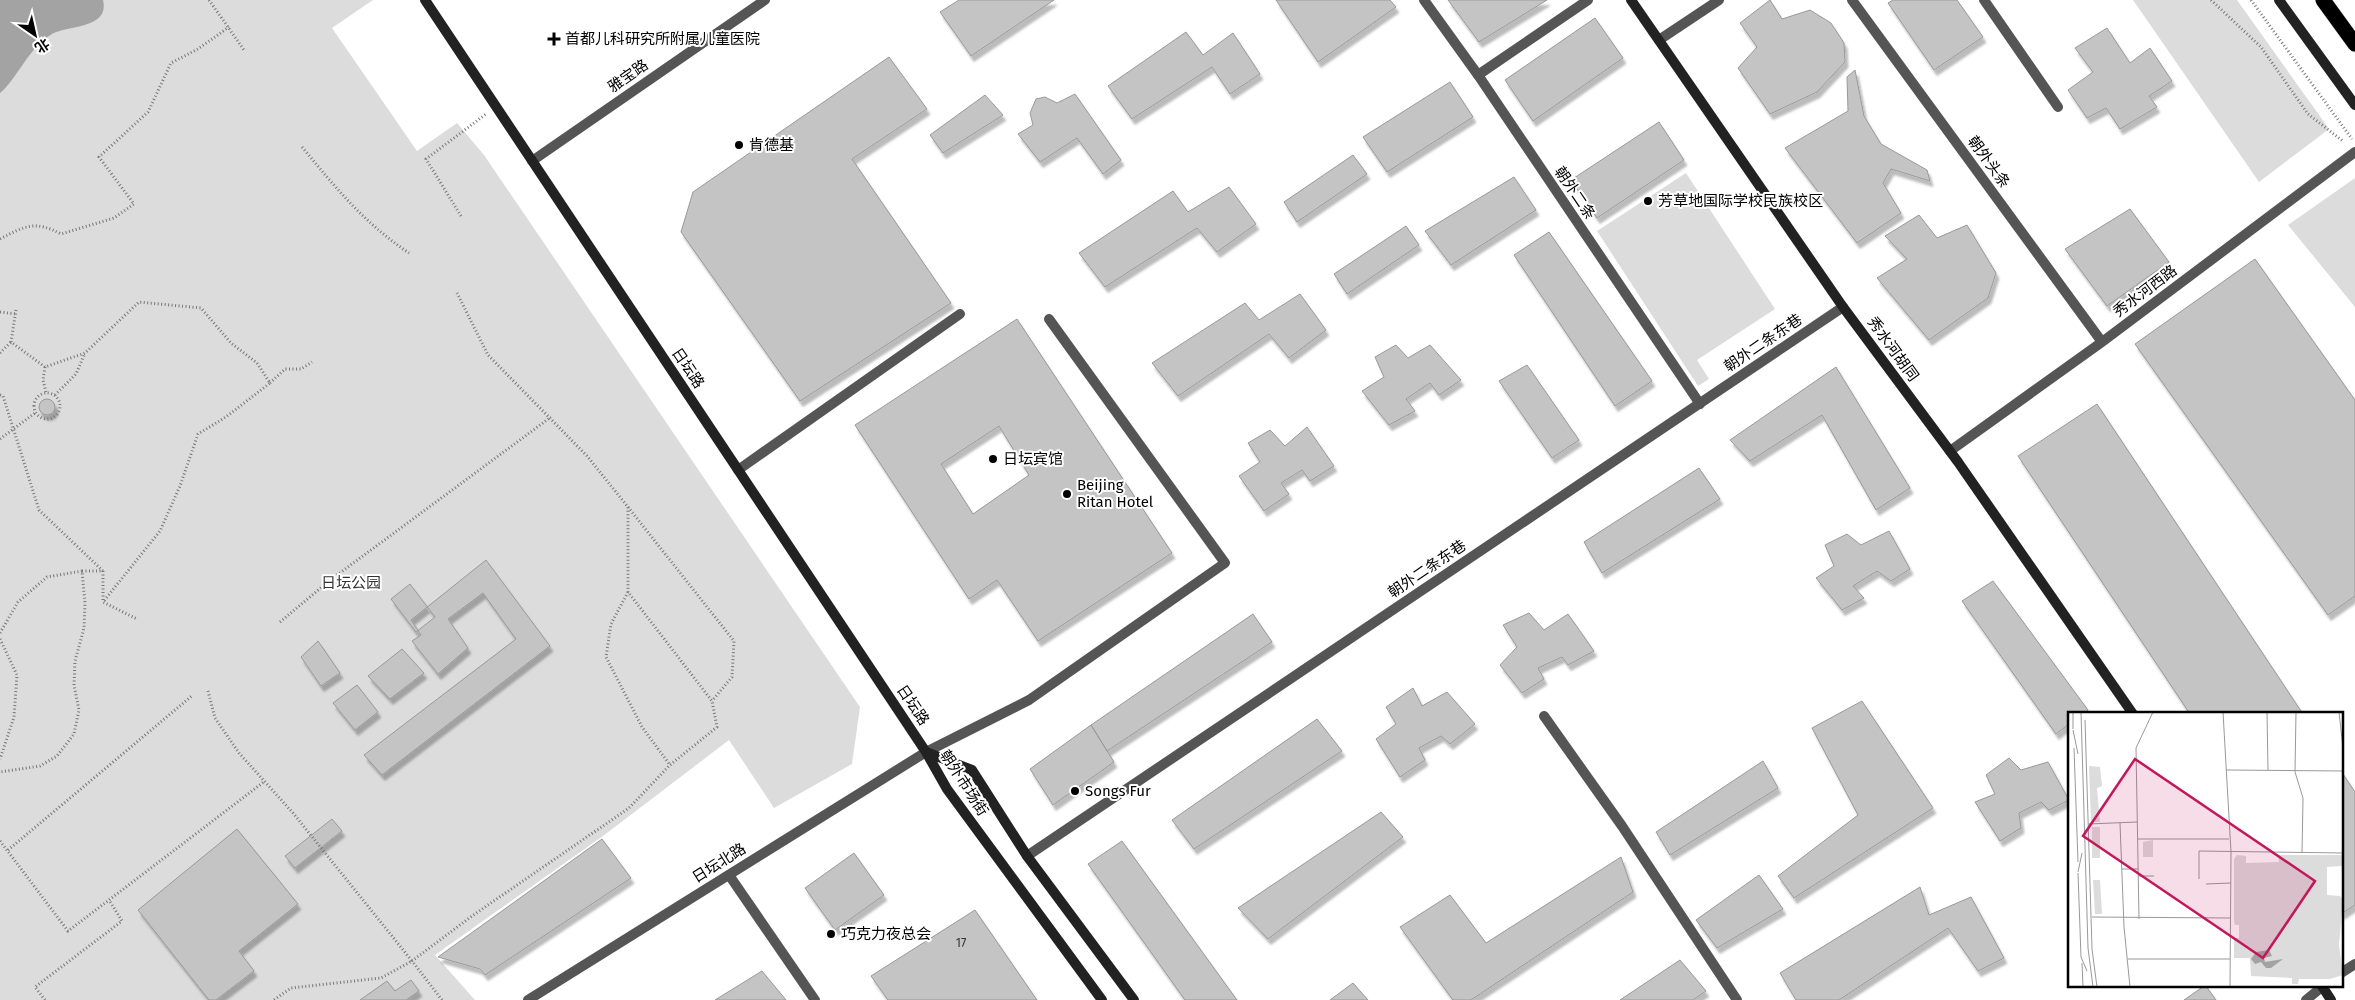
<svg xmlns="http://www.w3.org/2000/svg" width="2355" height="1000" viewBox="0 0 2355 1000" font-family="'Fira Sans','Noto Sans SC',sans-serif">
<defs>
<filter id="shadow"><feDropShadow dx="3" dy="5.5" stdDeviation="1" flood-color="#0004"/></filter>
</defs>
<rect width="100%" height="100%" fill="#fff"/>
<path fill="#dcdcdc" d="M0,0H373L332,28L417,151L457,123L484,155L860,707L852,764L774,808L729,740L607,833L435,955L475,1000H0Z
M2133,0H2237L2329,129L2259,182Z
M1686,173L1775,309L1697,360L1709,379L1698,386L1597,231Z
M2355,178V307L2288,225Z"/>
<path fill="#a3a3a3" d="M0,0H103C110,29 68,25 52,34C29,47 17,79 0,93Z"/>
<path fill="#c4c4c4" stroke="#999" fill-rule="evenodd" filter="url(#shadow)" d="M959,0H1054L971,56L940,12Z
M1276,0H1390L1396,7L1318,62Z
M1448,0H1547L1479,42Z
M1770,0L1782,19L1810,10L1831,23L1844,43L1845,62L1817,92L1770,114L1738,68L1757,47L1740,23Z
M1893,0H1957L1983,37L1934,70L1888,3Z
M1595,18L1623,58L1533,121L1505,80Z
M2107,28L2130,63L2150,48L2172,81L2149,96L2157,107L2120,129L2106,108L2087,118L2068,90L2093,72L2075,48Z
M1186,32L1203,55L1233,33L1260,74L1230,94L1212,67L1132,119L1108,86Z
M889,57L927,109L852,159L951,303L800,401L681,232L693,192Z
M1855,70L1864,116L1881,144L1927,170L1930,181L1891,169L1883,183L1901,213L1857,243L1785,148L1848,111L1847,77Z
M1450,82L1473,117L1387,172L1363,137Z
M1075,94L1121,160L1103,174L1077,138L1040,162L1018,134L1033,125L1030,113L1036,99L1045,97L1057,103Z
M985,95L1003,115L943,153L930,135Z
M1659,122L1684,160L1597,218L1571,180Z
M1353,155L1367,174L1297,222L1284,202Z
M1514,177L1536,210L1451,265L1425,231Z
M1229,187L1256,224L1217,252L1197,228L1105,287L1079,253L1173,191L1188,212Z
M2130,209L2169,262L2107,306L2065,249Z
M1919,215L1937,238L1967,225L1996,273L1988,298L1929,340L1877,278L1907,259L1885,236Z
M1406,226L1419,245L1347,294L1334,274Z
M1549,232L1652,381L1615,406L1514,255Z
M2255,259L2355,400V596L2328,615L2135,344Z
M1300,294L1326,330L1289,358L1269,334L1178,396L1152,363L1245,303L1259,320Z
M1017,319L1172,553L1038,641L997,580L969,599L855,425ZM999,426L1029,475L973,514L941,464Z
M1396,345L1408,358L1430,345L1461,380L1439,395L1430,383L1406,399L1415,411L1389,425L1362,391L1384,377L1375,357Z
M1527,365L1579,440L1552,458L1499,381Z
M1836,367L1910,488L1876,510L1822,415L1750,461L1730,440Z
M39 407a8 8 0 1 1 16 0a8 8 0 1 1-16 0Z
M2097,404L2303,714H2190L2018,456Z
M1307,427L1334,466L1310,481L1302,470L1281,483L1289,494L1264,511L1239,476L1260,462L1248,443L1270,430L1285,446Z
M1699,468L1720,499L1602,573L1584,542Z
M1889,531L1910,569L1891,581L1877,571L1853,586L1864,598L1842,610L1816,578L1834,566L1825,545L1847,534L1861,545Z
M486,560L550,646L382,775L364,755L516,639L483,593L448,619L468,648L438,674L412,641L421,635L411,620Z
M1993,581L2088,710L2083,714H2069V724L2056,734L1962,601Z
M410,584L435,617L416,632L391,599Z
M1529,613L1544,630L1568,614L1594,651L1568,665L1562,657L1538,668L1544,679L1522,693L1500,665L1517,647L1503,625Z
M1253,614L1272,642L1107,751L1091,725Z
M318,641L340,673L321,686L301,657Z
M402,649L424,673L390,699L368,676Z
M357,685L378,712L355,730L333,703Z
M1413,688L1422,706L1447,692L1475,724L1450,744L1441,736L1419,748L1425,760L1400,777L1376,739L1396,724L1386,707Z
M1862,701L1933,808L1794,898L1778,876L1858,815L1812,728Z
M1317,719L1342,751L1194,849L1172,820Z
M1091,725L1114,762L1053,805L1030,769Z
M2009,758L2021,770L2048,762L2069,800L2049,810L2041,802L2019,813L2021,828L2000,841L1975,802L1995,794L1986,775Z
M1763,761L1778,788L1670,855L1656,832Z
M2341,771L2355,792V905L2341,914Z
M1381,812L1403,837L1268,939L1238,908Z
M332,819L342,831L295,868L285,856Z
M237,829L298,904L239,951L254,971L216,1000H209L138,910Z
M602,839L631,878L485,975L480,969L438,957Z
M1122,841L1237,1000H1185L1088,864Z
M854,853L884,895L835,930L805,888Z
M1621,857L1633,892L1471,1000H1453L1400,927L1450,895L1486,943Z
M1759,875L1783,909L1717,948L1696,920Z
M1920,887L1929,915L1971,897L2004,958L1978,971L1948,928L1839,1000H1796L1780,973Z
M975,910L1037,1000H888L871,976Z
M1680,960L1706,991L1693,1000H1620Z
M762,971L786,1000H715Z
M411,980L419,991L406,1000H360L387,981L395,991Z
M1353,983L1368,1000H1330Z
M2204,986H2206L2216,1000H2184Z"/>
<g fill="none" stroke-linecap="round" stroke-linejoin="round">
<defs>
<path id="highway" d="M2323,0L2355,44"/>
</defs>
<use href="#highway" stroke="#dbdbdb" stroke-width="16"/>
<path stroke="#777" stroke-width="3" stroke-dasharray="1 2.5" stroke-linecap="butt" d="M209,0L244,50
M2211,0L2261,47L2308,114L2344,142
M2251,0L2352,139
M302,147C336,188 364,223 409,253
M461,216L426,159L486,114
M0,239C25,226 35,220 61,234L114,218L134,204L99,157L148,112L171,63L198,49L229,27
M16,310L11,342L45,367L85,353L139,302L201,308L231,343L257,363L270,383L226,417L198,434L180,486L160,531L103,602L137,619
M0,312L16,314
M0,353L11,342
M45,367L43,380L46,392
M270,383L285,369H301L312,362
M34 406a13 13 0 1 1 26 0a13 13 0 1 1-26 0Z
M0,395L3,396L39,510L103,571
M55,395L76,374L85,353
M0,439L35,413
M628,507L734,641L732,677L712,701
M82,571H103V602
M628,592L611,624L606,657L642,727L670,765
M280,622L329,581L551,417
M0,633L18,602L47,577L82,571L85,603L84,628L75,661L74,685L79,710L74,734L57,756L40,766L0,772
M0,639L17,675L14,717L0,759
M208,691L215,718L239,753L293,813L412,961L381,978L291,988L274,1000
M0,841L68,931L109,900
M8,850L193,695
M45,1000L35,987L122,921L109,900L265,781
M442,1000L412,961L472,916L629,808L670,765L717,727L712,701L628,592V507L587,456L488,355L457,293"/>
<path stroke="#555" stroke-width="10" d="M1424,0L1478,75L1700,404
M1984,0L2058,107
M1544,716L1622,826L1737,1000
M729,875L815,1000
M2341,973L2355,964
M2306,1000L2323,986"/>
<path stroke="#555" stroke-width="10" d="M1852,0L2102,342
M1659,40L1719,0
M1478,75L1588,0
M532,161L765,0
M1950,451L2102,342L2355,152
M738,470L960,314
M1027,856L1843,307
M528,1000L926,752L1029,700L1225,563L1049,319"/>
<path stroke="#222" stroke-width="10" d="M425,0L926,752L947,789L1102,1000
M1631,0L1843,307L1958,462L2133,714
M2279,0L2355,105
M926,752L972,770L1027,856L1134,1000
M2322,986L2331,1000"/>
<use href="#highway" stroke="#000" stroke-width="15"/>
</g>
<g fill="#000" stroke="#fff" stroke-width="2">
<path d="M551.5 31.5h5v5h5v5h-5v5h-5v-5h-5v-5h5z"/>
<circle cx="739" cy="145" r="5"/>
<circle cx="1648" cy="201" r="5"/>
<circle cx="993" cy="459" r="5"/>
<circle cx="1067" cy="494" r="5"/>
<circle cx="1075" cy="791" r="5"/>
<circle cx="831" cy="934" r="5"/>
</g>
<g text-anchor="middle" dominant-baseline="central" stroke-width="4" stroke-linejoin="round" paint-order="stroke">
<g font-size="12" fill="#313131">
<text x="961" y="943">17</text>
</g>
<g font-size="15" fill="#000" stroke="#fff" text-anchor="start">
<text x="565" y="39">首都儿科研究所附属儿童医院</text>
<text x="749" y="145">肯德基</text>
<text x="1658" y="201">芳草地国际学校民族校区</text>
<text x="1003" y="459">日坛宾馆</text>
<text x="1077" y="485">Beijing<tspan x="1077" dy="17">Ritan Hotel</tspan></text>
<text x="1085" y="791">Songs Fur</text>
<text x="841" y="934">巧克力夜总会</text>
</g>
<g font-size="15" fill="#000" stroke="#fff">
<text transform="translate(628 76) rotate(-35)">雅宝路</text>
<text transform="translate(1989 162) rotate(54)">朝外头条</text>
<text transform="translate(1575 193) rotate(56)">朝外二条</text>
<text transform="translate(2145 291) rotate(-37)">秀水河西路</text>
<text transform="translate(1763 343) rotate(-34)">朝外二条东巷</text>
<text transform="translate(1893 349) rotate(54)">秀水河胡同</text>
<text transform="translate(688 368) rotate(56)">日坛路</text>
<text transform="translate(1427 569) rotate(-34)">朝外二条东巷</text>
<text transform="translate(913 705) rotate(56)">日坛路</text>
<text transform="translate(964 783) rotate(57)">朝外市场街</text>
<text transform="translate(719 863) rotate(-32)">日坛北路</text>
</g>
<g font-size="15" fill="#333" stroke="#fff">
<text x="351" y="583">日坛公园</text>
</g>
</g>
<g transform="translate(2068 712)">
<rect width="275" height="275" fill="#fff"/>
<path d="M21,54L32,55L34,74L29,76L32,110H23ZM24,115H32V146H24ZM85,128V145H75V130ZM169,143L178,144V151L211,150L210,143H275V154L259,155V183L272,184L275,188L271,233L275,263L262,267H231L230,272H224V266L183,264L182,246H166V226H171V213H167L166,209V147ZM25,168H32L34,202H27Z" fill="#dcdcdc"/>
<path d="M201,238L204,244L196,246L197,250L215,247L203,256H198L193,250L187,252L183,247L188,240Z" fill="#a3a3a3"/>
<path fill="none" stroke="#999" stroke-width="1" d="M5,0V17M13,0L20,236L25,275M155,0L163,140M199,0L200,58M228,0L227,60L235,86L234,141M271,0L275,36M17,8L24,237L29,275M5,18L10,42M6,36L10,150M158,58L275,59M52,111L56,215L62,275M20,112L69,110M70,127H161M54,157H70M10,160L14,141M10,161L13,245M70,164H86M131,167V139L275,141M138,172L163,171M24,205L163,206M71,207L68,36L85,0M13,245L19,259M60,247H162M14,251L15,275M162,275L163,140"/>
<path fill="#c2185b" fill-opacity="0.15" stroke="#c2185b" stroke-width="2.5" d="M67,47L247,169L195,246L15,124Z"/>
<rect width="275" height="275" fill="none" stroke="#000" stroke-width="2.5"/>
</g>
<g transform="translate(35 35) rotate(146)" stroke="#ffffff" stroke-width="4" paint-order="stroke">
<path d="M0-4L9 19L0 12L-9 19Z" fill="#000000"/>
<text y="-8" font-size="14" font-weight="bold" text-anchor="middle" fill="#000000">北</text>
</g>
</svg>
